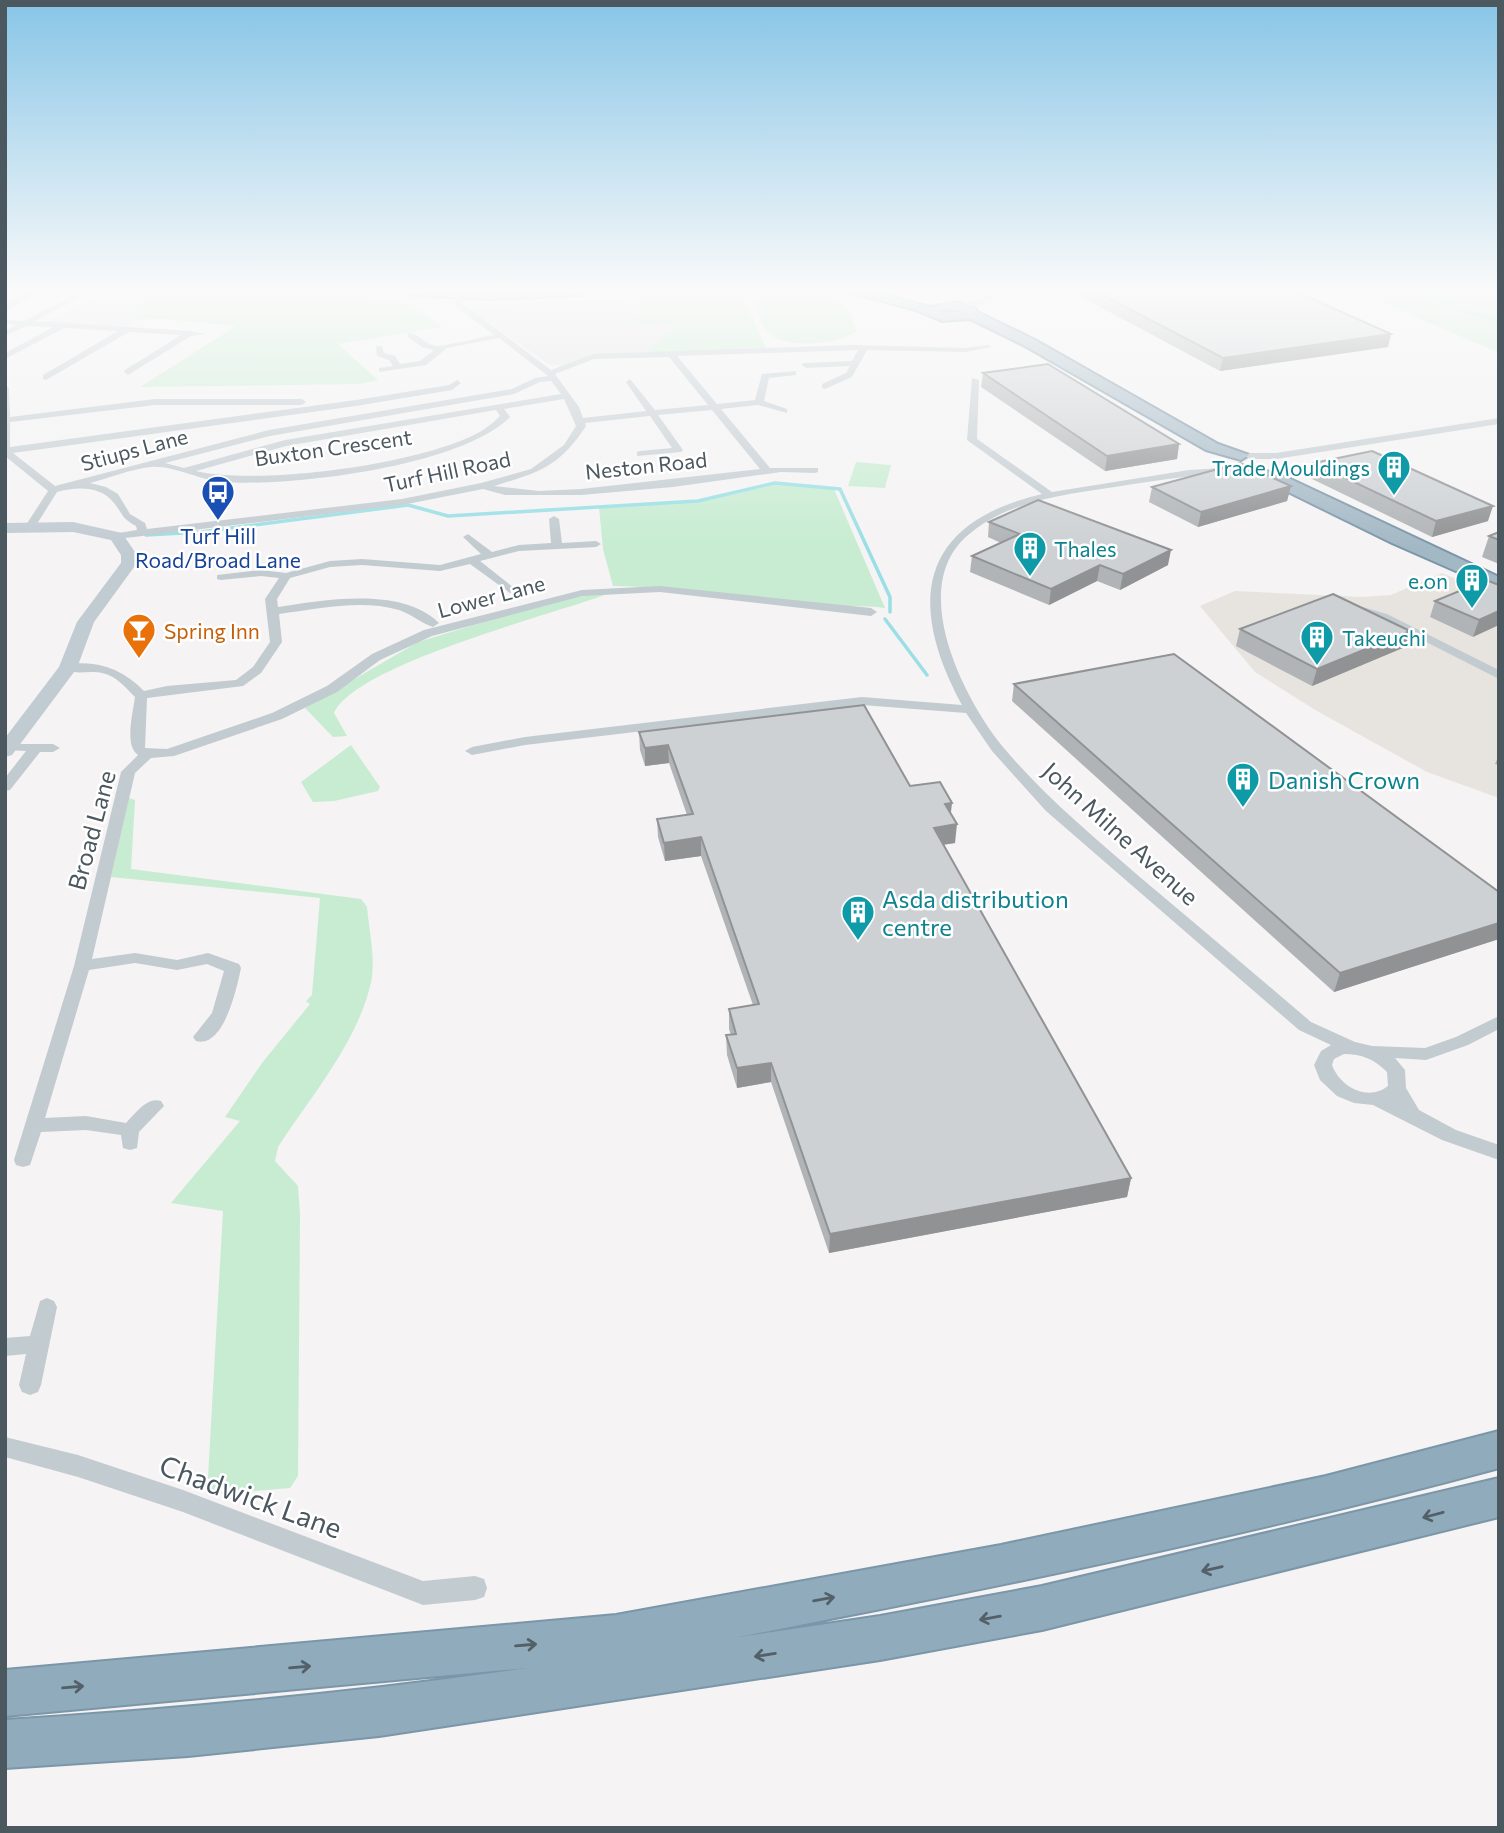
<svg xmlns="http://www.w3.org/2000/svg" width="1504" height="1833" viewBox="0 0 1504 1833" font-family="Commissioner,sans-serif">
<rect width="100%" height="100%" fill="#f5f3f3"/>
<path fill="#e7e4df" d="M1442,573L1499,597V798L1427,772L1317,711L1255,672L1200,606L1235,591L1363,597L1391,595Z"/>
<path fill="#e6e4e5" d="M106,291H161L132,308L150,310L125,327L46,323Z
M641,291H740L766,348L591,355L564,365H550L476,314L473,306L606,300L645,295Z"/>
<path fill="#c7ecd1" d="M161,291L178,296L235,295L237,291H381L371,298L411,305L442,327L338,344L378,380L360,384L140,387L236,326L162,319L132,320L149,311L131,309Z
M641,291H740L766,348L648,353L676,324L628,323L626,320L650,316L634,305L645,296Z
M775,291C812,291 847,285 856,331C840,345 781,350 767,331C760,322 756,306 752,296Z
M1372,291H1499V353L1376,300Z
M856,462L891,465L885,488L848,486Z
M778,484L834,489L885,608C863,605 841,607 819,605C750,598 682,587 613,586L603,549L599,507L700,502Z
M599,593H610C555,614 356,664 334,713L347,736L333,737L305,708L418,642L549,602Z
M351,745L380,787L378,791L334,801L313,802L301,782Z
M129,798L135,800L131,869L361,899L367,907C369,930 376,960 371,982C358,1042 311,1096 278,1147L275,1161L298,1186L300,1215L298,1476L290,1488L207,1495L223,1211L171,1203L240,1121L225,1117L262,1063L310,1004L306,1001L312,995L320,898L111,877Z"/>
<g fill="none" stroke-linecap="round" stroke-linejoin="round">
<path stroke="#99dfe5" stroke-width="2.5" d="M1418,291L1467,312L1499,321"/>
<path stroke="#99dfe5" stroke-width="3.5" d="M146,535L201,532L408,505L448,516L698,501L775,483L840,489L890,597V612
M885,619L927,675"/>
<defs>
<path id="trunk" d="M406,291H586L580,295L488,299L412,295Z
M844,291H869L930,307L958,302L973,307L979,313L1035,340L1218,444L1249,455L1241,460L1206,450L1025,346L970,319L942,321L913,309ZM946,309L964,312H941Z
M1249,466L1284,476L1499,577V590L1392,543L1272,484L1243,474L1241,471Z"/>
<path id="motorway" d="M1499,1431V1468C1247,1536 994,1588 738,1637L880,1616L1042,1586L1499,1478V1517L1042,1630L880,1660L379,1736L188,1756L5,1768V1720C180,1709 354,1693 527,1668L5,1716V1670L616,1615L1001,1545L1326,1476Z"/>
</defs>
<use href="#trunk" stroke="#7b96a8" stroke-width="4"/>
<use href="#motorway" stroke="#7b96a8" stroke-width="4"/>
<path fill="#c2cbd0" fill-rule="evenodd" d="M81,291H91L35,321L190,331L206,334L191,336L128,375L124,372L125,370L181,335L129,332L46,380L43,379V375L118,331L64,328L5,359V353L54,327L27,326L5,336V331L16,325L5,324V320L24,321Z
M995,291H1005L983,304L953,308L949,306L978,300Z
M459,293L463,295L462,303L551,370L593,354L851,345L965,348L988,345L992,347L965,352L867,350L852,377L825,389L822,388V384L846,373L850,366L806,368L802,365L803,363L852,361L858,350L677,356L717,404L755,400L762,374L796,371V375L769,378L764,401L787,409V413L758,405L721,409L770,468H818V472L815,473L781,472L673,487L581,495H505L483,489L402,505L117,539L113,538V534L137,530L136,526C120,517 124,515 114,503C100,485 76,487 57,492L35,527L26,525L48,491L5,456V385L9,388L10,417L155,399H302L306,402L302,405H155L10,422V447L356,400L449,385L457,380L461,383L452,390L356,406L13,453L55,486L269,430L512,389L535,378L548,376L499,338L447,348L426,365L379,372V368L393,366L389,360L377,356L376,346H382L384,353L395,356L400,364L420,361L434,350L422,347L408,337V333C419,333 426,346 438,346C456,344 476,338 494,335L455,306V295ZM669,357L708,405L655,410L630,379L626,382L646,411L583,418L579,407L555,374L594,359ZM551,381L561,394L285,440L184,468L165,463L270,436L514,394L540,382ZM564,399L576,426L564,445L531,469L481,483L402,499L147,529L145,523L130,514L118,494L106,487L90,483C109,478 131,469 151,467C173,465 201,481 224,482C292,487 462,466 510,417L504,409ZM496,410L500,416C495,421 489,426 483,430C427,464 260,486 196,471L286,446ZM712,410L760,469L581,489L539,491L494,486C540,472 559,467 586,426L585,423L650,416L672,448L640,451L637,452V456L681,452L683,450L658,415Z
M972,378L979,380L977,439L1052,492L1189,470L1237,467L1242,470L1237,473C1200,473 1163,480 1127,485C1072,494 1010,498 967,536C907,588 964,699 1003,747C1044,796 1093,836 1141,878C1198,926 1255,974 1311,1022L1355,1042L1372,1046L1425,1048L1456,1037L1499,1016V1029L1468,1045L1426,1060L1395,1058L1405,1070L1406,1088L1419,1110L1456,1130L1499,1145V1160L1442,1140L1373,1105L1354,1103L1337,1096L1320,1080L1314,1065L1321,1051L1331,1045L1299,1030L1046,811L992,751L966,713L862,705L525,745L472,755L465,751L472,747L525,737L862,697L962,705C906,602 919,523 1042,494L967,440ZM1344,1054C1362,1054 1374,1059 1387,1072L1388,1086C1368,1102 1340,1087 1332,1065L1334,1059Z
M1499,418V424L1276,459H1250L1245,456L1250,453H1276Z
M554,516L559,519L562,543L596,541L601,544L596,547L519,551L480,561L514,588L516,590L510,593L470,564L440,571L362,565L330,567L290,578L277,599L278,607C324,600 402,586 439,623L433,627C421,623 411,614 399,610C361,599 317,609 279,614L282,642L261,673L243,686L147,698L145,748L167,749L272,713L327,686L372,654L424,630L582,590L660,586L871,608L877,612L871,616L660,592L582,596L432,636L380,660L337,692L282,719L174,756L151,758L135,773L92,959L135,953L177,960L208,953L239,964L241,968C237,987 224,1049 196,1041L193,1037L212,1013L224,971L207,964L177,970L135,963L89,970L45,1118L86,1116L126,1123C136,1113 147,1097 161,1101L164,1106L139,1132L137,1148L130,1150L123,1148L121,1135L86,1130L41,1132L30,1165L23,1167L16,1165L14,1160L74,966L121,772L138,755C124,745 133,713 135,697C125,687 115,675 102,673C89,670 72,676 62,668L64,665C95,659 122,668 144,691L167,686L236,680L253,667L270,642L265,599L279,578L261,576L221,580L217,579V575L261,570L286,573L330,561L362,559L440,565L481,554L463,537L468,534L492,552L519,545L551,543L549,519Z
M1342,601L1387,614L1499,670V679L1379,618L1338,606L1336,604Z
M5,744H53L60,748L53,752H40L10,790L5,791V778L26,751L5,750Z
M47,1298L54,1301L57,1307L41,1385L38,1392L30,1395L22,1392L19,1385L26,1354L5,1356V1338L30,1336L40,1301Z
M5,1437L78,1455L183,1490L423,1581L475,1576L484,1579L487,1588L484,1597L475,1600L423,1605L183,1512L78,1477L5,1457Z"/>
<path fill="#c1cbd2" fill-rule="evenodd" d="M73,522L122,533L137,555V563L94,622L77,668L12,755L5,757V738L59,667L77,622L121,563V555L111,540L73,532L5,533V523Z"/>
<path fill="#b6c5ce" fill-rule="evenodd" d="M26,291H42L5,311V302Z"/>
<use href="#trunk" fill="#a3b8c5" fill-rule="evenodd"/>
<use href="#motorway" fill="#90abbc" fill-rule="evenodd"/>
</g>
<path fill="#b0b4b6" d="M1070,291H1295L1388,347L1220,371Z
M983,373L1179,444L1177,459L1105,471L981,387Z
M1314,463L1488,521L1432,537L1310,478Z
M1291,486L1287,501L1198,527L1149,502L1152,487Z
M989,522L1168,565L1120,590L1097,581L1049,605L970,572L972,556L1001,543L988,537Z
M1499,532V564L1482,557L1489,536Z
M1499,585L1473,637L1430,617L1435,601Z
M1240,629L1405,647L1312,686L1236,646Z
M1014,684L1499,892V939L1334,992L1012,701Z
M639,732L910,786L951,814L955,843L943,845L1131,1178L1127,1197L829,1253L771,1082L737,1088L727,1055L726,1035H731L729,1029V1009L753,1005L701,856L665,861L658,837L657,819L687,815L669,763L645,766L640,750Z
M1499,755V765L1495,764Z"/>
<path fill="#909294" d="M1391,334L1388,347L1220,371L1223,358Z
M1179,444L1177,459L1105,471L1107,456Z
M1291,486L1287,501L1198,527L1201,512Z
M1493,506L1488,521L1432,537L1436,521Z
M1171,550L1168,565L1120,590L1123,574Z
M1100,565L1097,581L1049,605L1051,589Z
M1499,611V625L1473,637L1479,620Z
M1410,631L1405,647L1312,686L1317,669Z
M668,745L669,763L645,766V748Z
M952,803L950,821L945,804Z
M957,824L955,843L932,846L934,828Z
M701,837V856L665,861L664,843Z
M1499,923V939L1334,992L1340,973Z
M771,1063V1082L737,1088V1068Z
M1131,1178L1127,1197L829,1253L830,1234Z"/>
<path fill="#cdd1d4" stroke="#909294" stroke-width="2" d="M1095,291H1295L1391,334L1223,358Z
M1048,364L1179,444L1107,456L983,373Z
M1372,451L1493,506L1436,521L1314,463Z
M1240,463L1291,486L1201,512L1152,487Z
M1038,500L1171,550L1123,574L1100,565L1051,589L972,556L1020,534L989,522Z
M1499,532V540L1489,536Z
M1486,580L1499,585V611L1479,620L1435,601Z
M1333,594L1410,631L1317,669L1240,629Z
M1174,654L1499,892V923L1340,973L1014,684Z
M864,705L910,786L940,782L952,803L945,804L957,824L934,828L1131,1178L830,1234L771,1063L737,1068L726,1035L736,1034L729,1009L759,1004L701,837L664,843L657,819L693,814L668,745L645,748L639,732Z"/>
<defs><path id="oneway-shaft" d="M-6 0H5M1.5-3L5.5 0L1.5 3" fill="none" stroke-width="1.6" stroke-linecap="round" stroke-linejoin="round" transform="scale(1.75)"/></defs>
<g stroke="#536068">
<use href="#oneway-shaft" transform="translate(1433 1515) rotate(165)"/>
<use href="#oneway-shaft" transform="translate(1212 1569) rotate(167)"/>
<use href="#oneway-shaft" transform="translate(824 1599) rotate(-10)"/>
<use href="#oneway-shaft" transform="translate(990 1618) rotate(170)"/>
<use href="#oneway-shaft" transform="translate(526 1645) rotate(-5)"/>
<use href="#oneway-shaft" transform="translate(765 1655) rotate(171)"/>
<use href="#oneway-shaft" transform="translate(300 1667) rotate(-5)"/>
<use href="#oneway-shaft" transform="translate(73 1687) rotate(-5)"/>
</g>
<linearGradient id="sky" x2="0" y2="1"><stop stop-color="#88c5e7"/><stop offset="0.53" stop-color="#fafafa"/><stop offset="1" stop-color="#fafafa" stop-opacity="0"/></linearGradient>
<rect width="1504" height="548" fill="url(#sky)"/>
<defs>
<symbol id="building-pin" viewBox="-11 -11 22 30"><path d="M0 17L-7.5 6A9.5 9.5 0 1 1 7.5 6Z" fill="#0f9aa8" stroke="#fff"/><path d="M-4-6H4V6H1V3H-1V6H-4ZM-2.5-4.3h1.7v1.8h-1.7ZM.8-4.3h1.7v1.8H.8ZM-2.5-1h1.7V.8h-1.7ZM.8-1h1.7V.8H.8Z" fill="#fff"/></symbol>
<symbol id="bus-pin" viewBox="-11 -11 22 30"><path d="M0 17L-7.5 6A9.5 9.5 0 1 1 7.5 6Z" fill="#1a4fb4" stroke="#fff"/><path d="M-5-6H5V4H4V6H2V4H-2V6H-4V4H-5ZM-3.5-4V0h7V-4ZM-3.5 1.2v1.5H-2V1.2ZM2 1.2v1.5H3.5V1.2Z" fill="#fff"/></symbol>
<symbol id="bar-pin" viewBox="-11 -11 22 30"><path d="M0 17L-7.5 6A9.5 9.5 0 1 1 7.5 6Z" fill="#e8710a" stroke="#fff"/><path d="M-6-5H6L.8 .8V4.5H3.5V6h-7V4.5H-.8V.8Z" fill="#fff"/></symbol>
</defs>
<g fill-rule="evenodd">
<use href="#building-pin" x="1375" y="448" width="38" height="52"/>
<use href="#bus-pin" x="199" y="473" width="38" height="52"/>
<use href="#building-pin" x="1011" y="529" width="38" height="52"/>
<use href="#building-pin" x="1453" y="561" width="38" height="52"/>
<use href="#bar-pin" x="120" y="611" width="38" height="52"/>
<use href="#building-pin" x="1298" y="618" width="38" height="52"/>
<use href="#building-pin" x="1224" y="760" width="38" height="52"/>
<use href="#building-pin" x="839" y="893" width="38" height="52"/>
</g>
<g text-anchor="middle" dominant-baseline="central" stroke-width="5" stroke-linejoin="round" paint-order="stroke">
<g font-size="21" fill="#4c585f" stroke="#fff">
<text transform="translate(333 447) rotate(-8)">Buxton Crescent</text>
<text transform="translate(134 449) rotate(-15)">Stiups Lane</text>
<text transform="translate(646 465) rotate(-6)">Neston Road</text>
<text transform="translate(447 471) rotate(-12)">Turf Hill Road</text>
<text transform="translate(491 596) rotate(-15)">Lower Lane</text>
</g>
<g font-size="21" fill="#0d838f" stroke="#fff" text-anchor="end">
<text x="1370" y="467">Trade Mouldings</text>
<text x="1054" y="548" text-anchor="start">Thales</text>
<text x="1448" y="580">e.on</text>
<text x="1342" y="637" text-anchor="start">Takeuchi</text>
</g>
<g font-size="21" fill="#164399" stroke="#fff">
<text x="218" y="535">Turf Hill<tspan x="218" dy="24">Road/Broad Lane</tspan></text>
</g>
<g font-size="21" fill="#c56008" stroke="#fff" text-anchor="start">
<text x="164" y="630">Spring Inn</text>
</g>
<g font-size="24" fill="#0d838f" stroke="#fff" text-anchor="start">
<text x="1268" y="779">Danish Crown</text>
<text x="882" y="898">Asda distribution<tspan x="882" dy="28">centre</tspan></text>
</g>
<g font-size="24" fill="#4c585f" stroke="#fff">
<text transform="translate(91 830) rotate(-75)">Broad Lane</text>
<text transform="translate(1121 833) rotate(42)">John Milne Avenue</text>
</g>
<g font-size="28" fill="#4c585f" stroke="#fff">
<text transform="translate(251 1496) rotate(20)">Chadwick Lane</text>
</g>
</g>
<rect width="1504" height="1833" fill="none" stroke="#4c585f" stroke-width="14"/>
</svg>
